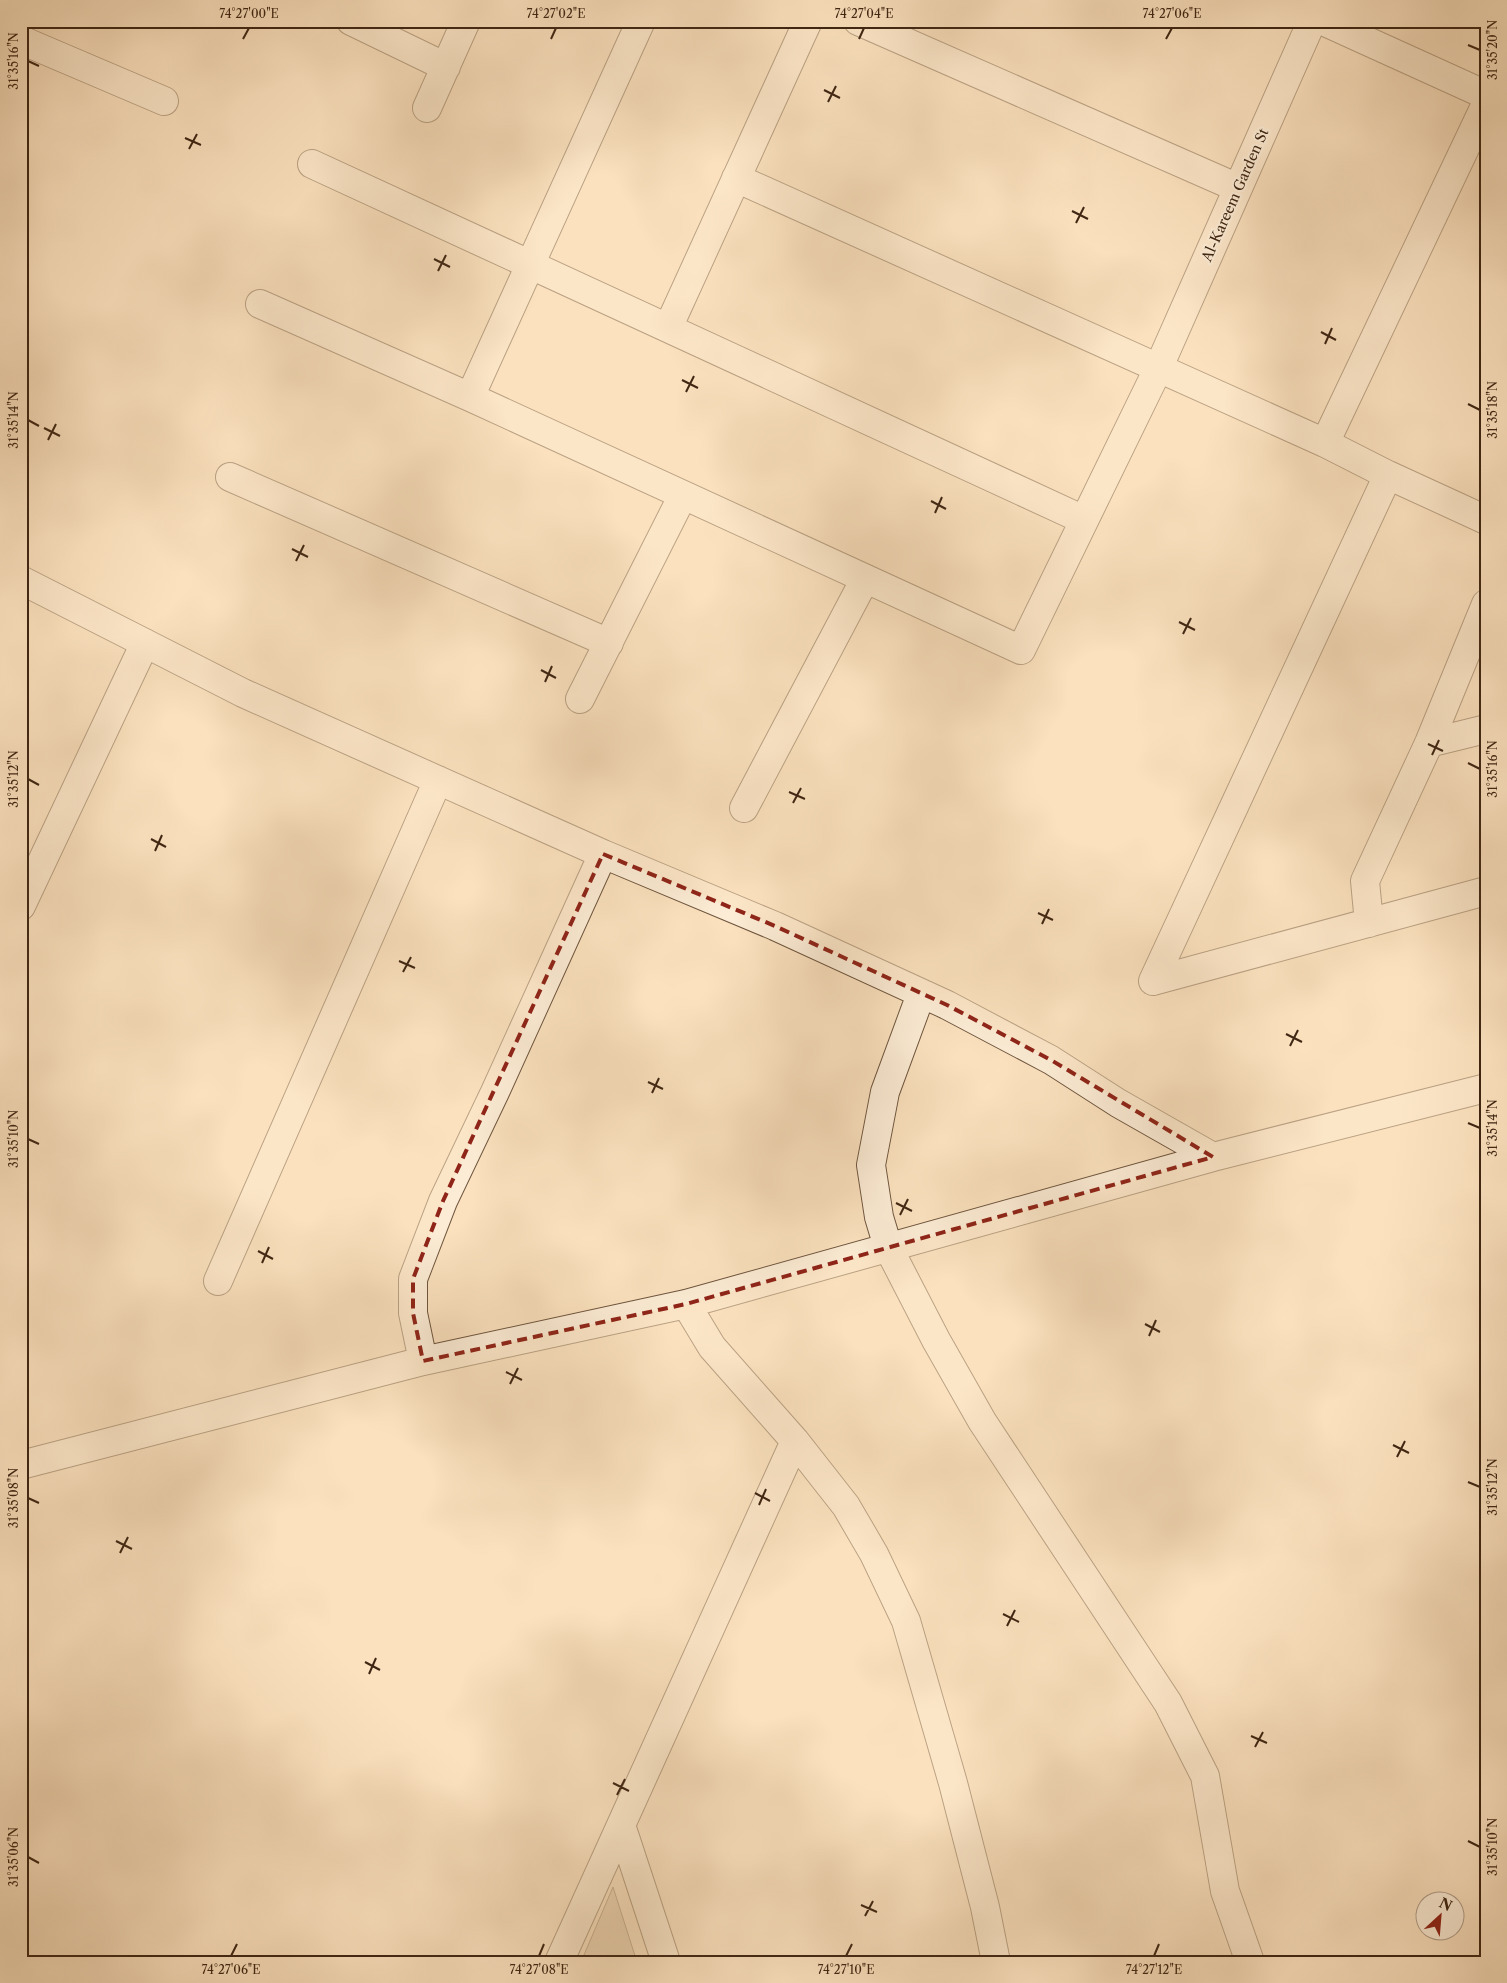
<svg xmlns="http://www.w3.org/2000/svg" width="1507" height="1983" viewBox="0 0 1507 1983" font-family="'Libre Caslon Text',serif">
<rect width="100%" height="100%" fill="#fbe1be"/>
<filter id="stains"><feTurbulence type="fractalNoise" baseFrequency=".004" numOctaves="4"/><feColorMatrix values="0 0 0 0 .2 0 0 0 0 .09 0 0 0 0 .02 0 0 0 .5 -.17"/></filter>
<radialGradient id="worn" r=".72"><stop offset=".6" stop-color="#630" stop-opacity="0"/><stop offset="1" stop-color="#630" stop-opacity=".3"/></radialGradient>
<path fill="#dbc1a1" stroke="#8d745a" d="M613,1887L637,1962H581Z"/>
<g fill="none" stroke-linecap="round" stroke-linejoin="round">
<defs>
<path id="minor" d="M351,21L446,67
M858,21L1238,188
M1323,21L1486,95
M21,40L164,101
M427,108L466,21
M312,164L1084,520
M736,178L1325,443L1388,475L1486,520
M260,304L470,397L1021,650L1158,369L1312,21
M668,328L808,21
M470,397L641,21
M1325,443L1486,104
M230,477L609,643
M21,580L243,693L603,854L775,926L947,1005L1051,1060L1118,1103L1213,1157
M580,699L683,495
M1429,743L1486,729
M744,808L865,579
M21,906L145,643
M1369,923L1365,881L1429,743L1486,604
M1153,981L1388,475
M1153,981L1486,891
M921,994L885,1092L871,1165L879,1217L888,1247L936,1340L982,1421L1168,1703L1205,1776L1225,1891L1250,1962
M218,1281L438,780
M686,1304L712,1347L795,1441L846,1506L874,1554L906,1621L953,1783L985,1907L996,1962
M423,1361L413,1313V1279L443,1201L495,1092L603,854
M21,1465L423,1361L686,1304L1213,1157L1486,1088
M621,1825L666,1962
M559,1962L795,1441"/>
</defs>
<use href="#minor" stroke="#6e553e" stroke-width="30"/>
<use href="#minor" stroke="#fcecd5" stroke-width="28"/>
</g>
<path d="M0 0H1507V1983H0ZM603,854L775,926L947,1005L1051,1060L1213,1157L686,1304L423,1361L413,1313V1279L443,1201Z" fill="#fbe1be" fill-opacity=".55" fill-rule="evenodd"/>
<path fill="none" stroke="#8f2418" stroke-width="4" stroke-dasharray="10 6" stroke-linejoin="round" d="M603,854L775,926L947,1005L1051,1060L1213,1157L686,1304L423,1361L413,1313V1279L443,1201Z"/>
<path fill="none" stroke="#3f2613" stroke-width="2" d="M243,39L249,28M551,39L556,28M859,39L864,28M1166,39L1172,28M1468,45L1480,50M28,61L39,66M824,90L840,98M828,102L836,86M185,138L201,145M189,149L197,134M1072,211L1088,219M1076,223L1084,207M434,259L450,267M438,271L446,255M1321,332L1336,340M1325,344L1332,328M682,380L698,388M686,392L694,376M1468,404L1480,410M28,420L39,426M44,428L60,436M48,440L56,424M931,501L946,509M935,513L942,497M292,549L308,557M296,561L304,545M1179,622L1195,630M1183,634L1191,618M541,670L556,678M545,682L552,666M1428,744L1443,751M1432,755L1439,740M1468,763L1480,769M28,779L39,785M789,792L805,799M793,803L801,788M151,839L166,847M155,851L162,835M1038,913L1053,920M1042,924L1049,909M399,961L415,968M403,972L411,957M1286,1034L1302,1042M1290,1046L1298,1030M648,1082L663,1089M652,1093L659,1078M1468,1123L1480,1128M28,1139L39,1144M896,1203L912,1211M900,1215L908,1199M258,1251L273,1259M262,1263L269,1247M1145,1324L1160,1332M1149,1336L1156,1320M506,1372L522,1380M510,1384L518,1368M1393,1445L1409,1453M1397,1457L1405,1441M1468,1482L1480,1487M755,1493L770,1501M28,1498L39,1503M759,1505L766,1489M116,1541L132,1549M120,1553L128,1537M1003,1614L1019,1622M1007,1626L1015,1610M365,1662L380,1670M369,1674L376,1658M1251,1736L1267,1743M1255,1747L1263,1732M613,1783L629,1791M617,1795L625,1779M1468,1841L1480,1847M28,1857L39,1863M861,1905L877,1912M865,1916L873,1901M231,1956L237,1944M539,1956L544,1944M846,1956L852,1944M1154,1956L1159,1944"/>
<g text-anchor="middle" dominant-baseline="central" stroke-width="4.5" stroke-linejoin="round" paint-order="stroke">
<g font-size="14" fill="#3f2613" stroke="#fcecd5">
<text transform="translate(1235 195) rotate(-66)">Al-Kareem Garden St</text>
</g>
</g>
<rect width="1507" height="1983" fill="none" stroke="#fbe1be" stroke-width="55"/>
<g transform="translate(1440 1916) rotate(26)"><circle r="24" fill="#fcecd5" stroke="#b09d87"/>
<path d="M0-4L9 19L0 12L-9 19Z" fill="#8f2418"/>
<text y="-8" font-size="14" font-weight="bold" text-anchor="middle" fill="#3f2613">N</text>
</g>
<rect x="28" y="28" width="1452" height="1928" fill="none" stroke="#3f2613" stroke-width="2"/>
<g font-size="12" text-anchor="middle" fill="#3f2613">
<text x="249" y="18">74°27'00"E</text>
<text x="556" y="18">74°27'02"E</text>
<text x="864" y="18">74°27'04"E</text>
<text x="1172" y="18">74°27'06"E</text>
<text transform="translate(1493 50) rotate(-90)" y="4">31°35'20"N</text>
<text transform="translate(14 61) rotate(-90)" y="4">31°35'16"N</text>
<text transform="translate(1493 410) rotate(-90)" y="4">31°35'18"N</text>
<text transform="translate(14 420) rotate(-90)" y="4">31°35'14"N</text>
<text transform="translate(1493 769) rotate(-90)" y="4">31°35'16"N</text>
<text transform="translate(14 779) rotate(-90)" y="4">31°35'12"N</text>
<text transform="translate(1493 1128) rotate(-90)" y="4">31°35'14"N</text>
<text transform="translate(14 1139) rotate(-90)" y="4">31°35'10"N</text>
<text transform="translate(1493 1487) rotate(-90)" y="4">31°35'12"N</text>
<text transform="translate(14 1498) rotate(-90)" y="4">31°35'08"N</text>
<text transform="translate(1493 1847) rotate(-90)" y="4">31°35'10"N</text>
<text transform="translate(14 1857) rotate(-90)" y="4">31°35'06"N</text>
<text x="231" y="1974">74°27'06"E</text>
<text x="539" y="1974">74°27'08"E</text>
<text x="846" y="1974">74°27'10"E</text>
<text x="1154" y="1974">74°27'12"E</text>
</g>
<rect width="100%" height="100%" filter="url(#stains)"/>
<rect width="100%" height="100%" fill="url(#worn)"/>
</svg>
